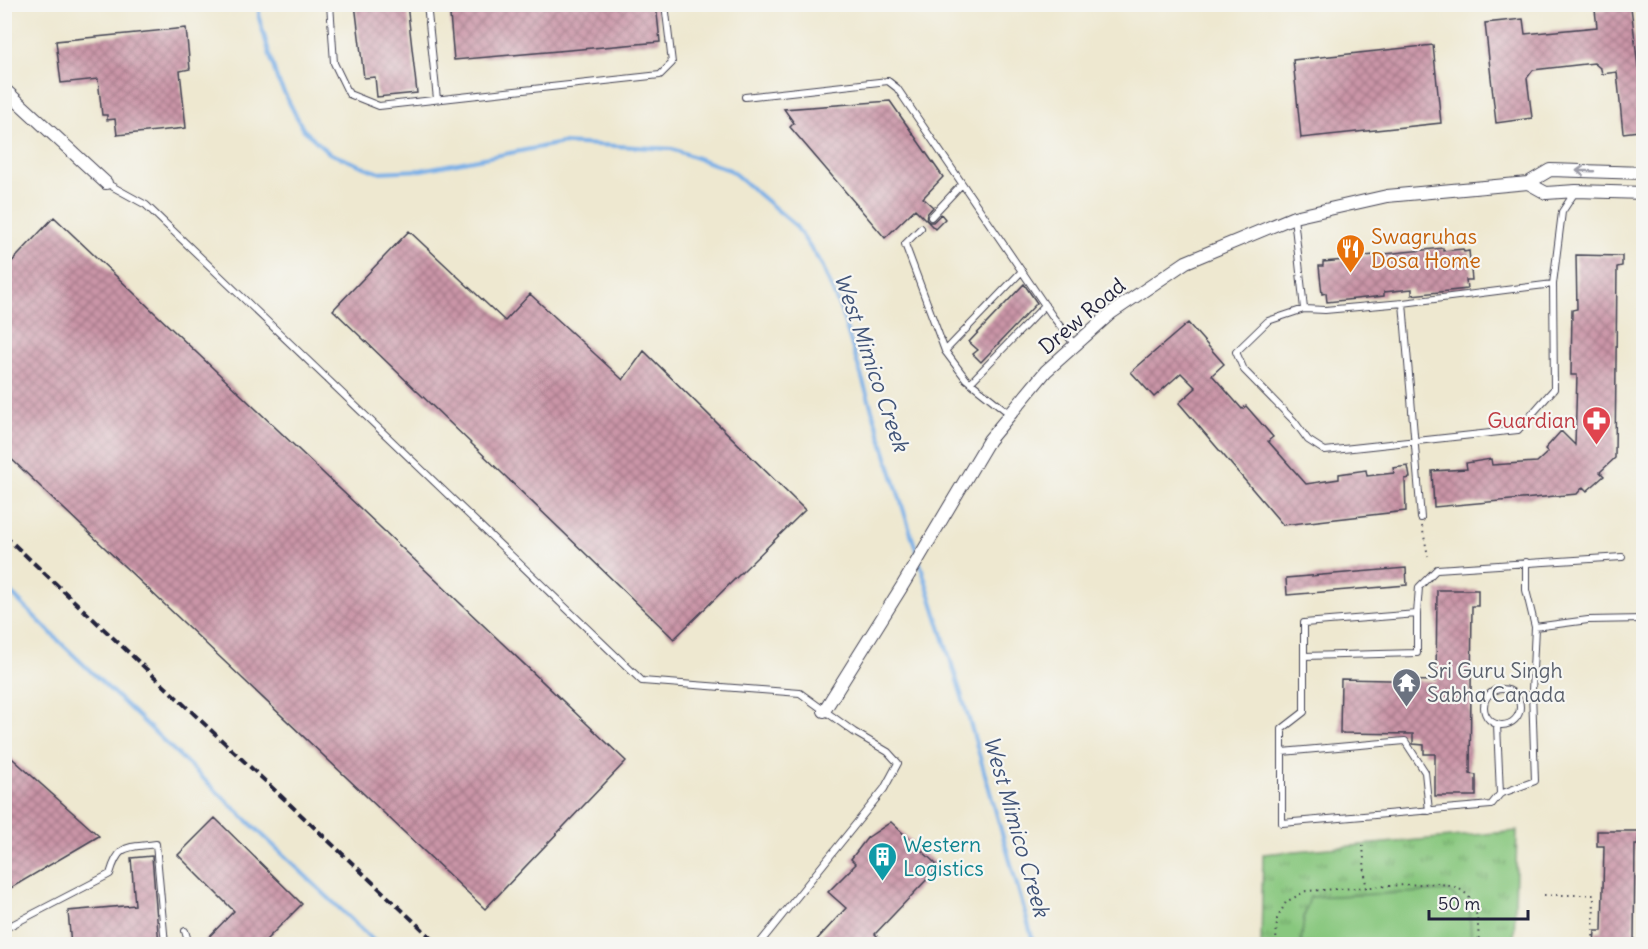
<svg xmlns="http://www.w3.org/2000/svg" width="1648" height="949" viewBox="0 0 1648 949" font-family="Delius,sans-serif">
<defs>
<pattern id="grass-tufts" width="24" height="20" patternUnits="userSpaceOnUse" patternTransform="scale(1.5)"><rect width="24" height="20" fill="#88c77e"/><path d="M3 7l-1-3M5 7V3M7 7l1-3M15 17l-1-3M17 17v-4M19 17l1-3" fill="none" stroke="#6fa168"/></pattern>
<pattern id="building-cross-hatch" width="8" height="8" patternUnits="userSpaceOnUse" patternTransform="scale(1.5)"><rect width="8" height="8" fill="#ca95a7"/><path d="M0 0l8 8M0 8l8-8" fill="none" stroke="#a47989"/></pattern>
</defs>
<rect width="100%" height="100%" fill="#f6f6f2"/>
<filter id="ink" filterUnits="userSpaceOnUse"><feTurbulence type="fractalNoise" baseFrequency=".0167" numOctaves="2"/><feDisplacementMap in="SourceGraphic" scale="12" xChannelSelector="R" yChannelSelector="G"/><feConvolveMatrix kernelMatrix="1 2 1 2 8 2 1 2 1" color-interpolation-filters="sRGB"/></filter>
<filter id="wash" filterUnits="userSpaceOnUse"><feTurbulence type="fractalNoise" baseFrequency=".008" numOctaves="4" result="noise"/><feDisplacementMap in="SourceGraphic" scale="24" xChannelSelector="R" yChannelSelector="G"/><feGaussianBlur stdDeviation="1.35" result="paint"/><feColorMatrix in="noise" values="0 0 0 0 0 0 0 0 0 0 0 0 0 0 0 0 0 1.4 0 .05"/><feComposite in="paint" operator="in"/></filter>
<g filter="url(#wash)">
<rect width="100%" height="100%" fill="#eee8d0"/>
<path fill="url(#grass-tufts)" stroke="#55745c" stroke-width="1.5" d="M1517,831L1514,944H1261L1263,854Z"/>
<path fill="#88c77e" stroke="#55745c" stroke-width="1.5" d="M1448,891L1470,911L1471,944H1301L1304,917L1310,897Z"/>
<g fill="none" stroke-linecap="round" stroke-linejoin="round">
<path stroke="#78afe7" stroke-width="4" d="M259,4V18L277,79L303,129L329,153L377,172L421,170L562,143L672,149L730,170L795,225L822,265L841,311L918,556
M920,563L969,719L1034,944
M4,586L62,644L377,944"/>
</g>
<g id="blocks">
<path fill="url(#building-cross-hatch)" d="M355,4H407L417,93L377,97L375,77L364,78Z
M449,4H656L660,42L454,60Z
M1631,7L1638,67L1644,66V127L1639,131L1623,133L1617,72L1602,74L1601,69L1594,63L1533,70L1527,78L1532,118L1496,123L1485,23L1523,19L1525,34L1597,27L1595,10Z
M186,28L190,69L180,71L186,128L117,135L115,119L107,120V115H102L98,79L61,83L56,41Z
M1433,45L1441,123L1301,138L1293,60Z
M890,101L943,177L923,198L933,207L927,214L926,219L929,222H933L941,214L945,219L935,229L915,209L885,238L790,127L794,123L784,109Z
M54,217L626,761L485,909L4,452V270Z
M409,231L505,321L530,294L623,380L644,351L805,510L674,639L333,310Z
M1443,248V251L1463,249L1464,252L1469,251L1472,280H1466L1467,289L1412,295V289L1384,292V296L1327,302L1326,293L1322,294L1319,266H1323V262L1345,260V258Z
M1576,255L1622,256V266L1617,267L1615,458L1600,472L1604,476L1587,491L1583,487L1577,494L1434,507L1432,471L1467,469L1466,463L1491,459L1492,465L1537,462L1548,452L1545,449L1561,431L1575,445L1577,375H1571L1572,310L1577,309Z
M1024,284L1037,303L981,362L973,354L978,350L969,342Z
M1188,323L1224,364L1212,375L1242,409L1246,406L1273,437L1268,441L1306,484L1339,479V474L1366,470L1367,476L1394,473L1393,468L1408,466L1410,478L1405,479L1406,511L1283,525L1179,403L1196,388L1181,373L1154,397L1131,372Z
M1406,568L1407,585L1287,595L1286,578Z
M1437,590H1478V606H1472L1470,774L1476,775V796H1435V754H1424V745L1413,744V734L1340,733L1341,679L1436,681Z
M4,751L99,836L4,892Z
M215,818L302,904L261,945H201L234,911L178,855Z
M891,822L936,864L935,871L875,934L886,945H812L846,908L828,892L856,864L851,859L867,838Z
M1597,831H1639L1638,845H1635L1634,945H1594L1595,931H1602L1604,846H1597Z
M152,856L159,945H71L68,911L135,905L131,858Z"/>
</g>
</g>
<g filter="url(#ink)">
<use href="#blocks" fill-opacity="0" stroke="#414051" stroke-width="1.5"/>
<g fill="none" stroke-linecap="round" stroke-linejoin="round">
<defs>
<path id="lane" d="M330,4L334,63L349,94L379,106L660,75L672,63L665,4
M427,4L437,99
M745,97L888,81L897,88L1053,317L1075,345
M106,183L146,205L642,681L800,693L854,732L888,752L898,763L884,789L759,944
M931,217L962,184
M1294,217L1304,309L1325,310L1403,303L1553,284L1562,212L1575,192
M921,228L905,244L945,351L966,379L1010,414
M1403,303L1421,518
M1304,309L1268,321L1236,352L1244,370L1294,421L1308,440L1325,451L1518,430L1554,389L1553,284
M945,351L1022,271
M971,382L1045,305
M1526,562V590L1535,627
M1304,656L1417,653V614
M1484 707a18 18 0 1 1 36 0a18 18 0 1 1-36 0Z
M1497,724L1500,794L1535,781L1532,691L1535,627L1588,620L1644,619
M1282,752L1405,741L1425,772L1429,811
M1500,794L1491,805L1282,823V729L1304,712V623L1417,614L1419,587L1437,569L1622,557
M4,929L110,874C119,843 127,848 156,844L165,944
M185,931L189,944"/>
<path id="street" d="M4,89L106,183
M1528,183L1546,193L1576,191L1644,193
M824,711L901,588L989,440L1046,371L1111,313L1186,262L1294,217L1387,196L1528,183L1550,170L1644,173"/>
</defs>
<use href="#lane" stroke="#414051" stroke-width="8"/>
<use href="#street" stroke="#414051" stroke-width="14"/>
<path stroke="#414051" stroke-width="2" stroke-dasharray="1.5 4.5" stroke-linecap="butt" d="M1422,526L1428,556
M1363,845L1366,888
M1544,895H1594L1593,944
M1276,944L1277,919L1286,902L1306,891L1438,883C1444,885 1452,886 1457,888C1479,897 1478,926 1479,944"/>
<use href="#lane" stroke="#fff" stroke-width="6"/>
<use href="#street" stroke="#fff" stroke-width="12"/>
<path stroke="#22223b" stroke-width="4" stroke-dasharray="9 4.5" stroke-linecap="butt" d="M4,535L438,944"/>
</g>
<defs><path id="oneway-shaft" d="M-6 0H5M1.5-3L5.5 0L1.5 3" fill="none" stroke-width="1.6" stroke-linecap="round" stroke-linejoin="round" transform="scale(1.5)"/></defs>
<use stroke="#9c9ca7" href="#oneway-shaft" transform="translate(1585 171) rotate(-178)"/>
</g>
<defs>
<symbol id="restaurant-pin" viewBox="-11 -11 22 30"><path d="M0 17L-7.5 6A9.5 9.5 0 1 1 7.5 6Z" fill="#e8710a" stroke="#f6f6f2"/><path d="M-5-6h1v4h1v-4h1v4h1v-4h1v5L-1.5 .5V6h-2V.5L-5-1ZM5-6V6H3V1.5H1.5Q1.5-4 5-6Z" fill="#fff"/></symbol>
<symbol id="pharmacy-pin" viewBox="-11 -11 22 30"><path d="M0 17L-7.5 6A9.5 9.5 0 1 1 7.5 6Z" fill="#e0444e" stroke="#f6f6f2"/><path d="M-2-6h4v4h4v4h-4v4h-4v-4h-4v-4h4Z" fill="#fff"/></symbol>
<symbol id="temple-pin" viewBox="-11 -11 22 30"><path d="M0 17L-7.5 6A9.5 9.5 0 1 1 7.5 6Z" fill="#6b7280" stroke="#f6f6f2"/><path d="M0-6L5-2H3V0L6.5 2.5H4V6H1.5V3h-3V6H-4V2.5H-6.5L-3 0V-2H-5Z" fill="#fff"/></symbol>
<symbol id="building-pin" viewBox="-11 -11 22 30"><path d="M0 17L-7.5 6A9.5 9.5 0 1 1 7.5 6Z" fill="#0f9aa8" stroke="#f6f6f2"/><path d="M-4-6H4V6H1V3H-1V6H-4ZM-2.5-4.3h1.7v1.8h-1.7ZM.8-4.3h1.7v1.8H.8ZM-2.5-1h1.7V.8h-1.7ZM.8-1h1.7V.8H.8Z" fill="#fff"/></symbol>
</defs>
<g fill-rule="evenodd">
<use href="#restaurant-pin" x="1334" y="232" width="33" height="45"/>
<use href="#pharmacy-pin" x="1580" y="404" width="33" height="45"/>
<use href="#temple-pin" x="1390" y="666" width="33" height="45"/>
<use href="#building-pin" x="866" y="840" width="33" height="45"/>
</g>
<g text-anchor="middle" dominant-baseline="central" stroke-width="4.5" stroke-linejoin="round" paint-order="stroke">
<g font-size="21" fill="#c56008" stroke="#f6f6f2" text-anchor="start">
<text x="1371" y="236">Swagruhas<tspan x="1371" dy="24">Dosa Home</tspan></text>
</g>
<g font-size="21" fill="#22223b" stroke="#f6f6f2">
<text transform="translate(1082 316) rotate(-40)">Drew Road</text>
</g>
<g font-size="21" fill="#be3a42" stroke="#f6f6f2" text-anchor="end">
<text x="1576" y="420">Guardian</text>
</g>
<g font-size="21" fill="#5b616d" stroke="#f6f6f2" text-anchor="start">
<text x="1427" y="670">Sri Guru Singh<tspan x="1427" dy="24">Sabha Canada</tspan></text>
</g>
<g font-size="21" fill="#0d838f" stroke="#f6f6f2" text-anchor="start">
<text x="903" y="844">Western<tspan x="903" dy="24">Logistics</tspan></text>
</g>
<g font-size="22" font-style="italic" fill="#405377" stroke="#f6f6f2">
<text transform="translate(872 362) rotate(71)">West Mimico Creek</text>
<text transform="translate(1017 826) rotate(74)">West Mimico Creek</text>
</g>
</g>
<rect width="1648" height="949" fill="none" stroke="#f6f6f2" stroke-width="24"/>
<path d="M1429 910v9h99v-9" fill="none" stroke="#22223b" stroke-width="3"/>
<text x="1438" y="910" font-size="18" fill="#22223b" stroke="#f6f6f2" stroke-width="4.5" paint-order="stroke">50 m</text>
</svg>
